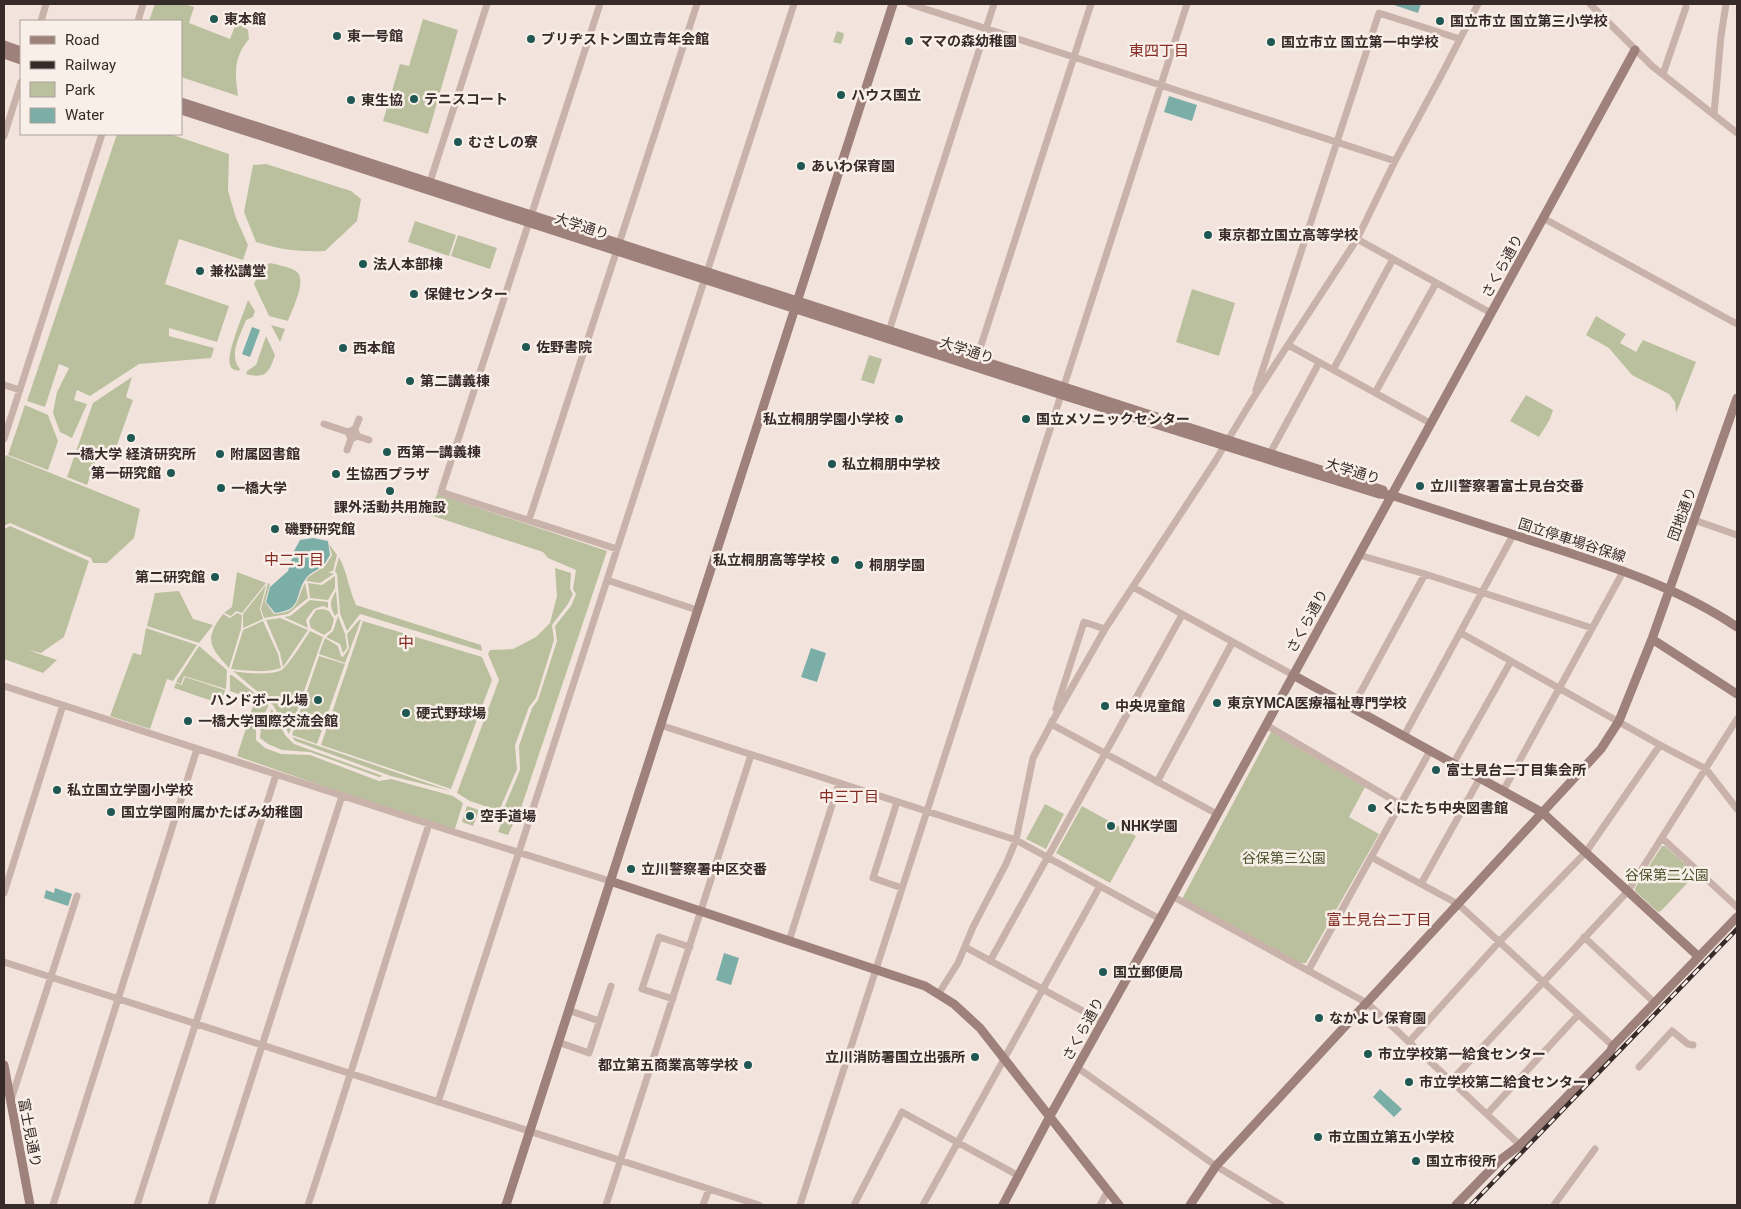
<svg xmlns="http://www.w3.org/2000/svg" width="1741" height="1209" viewBox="0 0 1741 1209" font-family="Roboto,'Noto Sans JP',sans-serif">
<rect width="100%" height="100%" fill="#f2e4dd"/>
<path fill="#bac09d" d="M155,4H184L194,7L189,23L230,39L237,21L248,30L249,39C233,58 235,74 238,96L181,77V21H149Z
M423,19L458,30L428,134L383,121L400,64L409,66Z
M837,31L843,33L844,35L841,44L833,42Z
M117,134H170L229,154L228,191L236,218L248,245L243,260L179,239L165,284L229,306L217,342L169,328V336L214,348L211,358L139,364L90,396L77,390L74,400L87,404L72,438L60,432L53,413L57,392L69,368L59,364L45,407L27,401Z
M266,164L351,191L361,199L357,221L325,251C299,252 282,250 256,242L244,212L253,165Z
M415,221L456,235L449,256L408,242Z
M458,235L497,248L490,269L451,256Z
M270,263C278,265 291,267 297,272C307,281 292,310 288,321L269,316L254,284L262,267Z
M1192,289L1235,303L1219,356L1176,342Z
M248,300L255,311L253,317L246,320C240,336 228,355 240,369L239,371C235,370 231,369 230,365C226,353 244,313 248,300Z
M1596,316L1626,334L1620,343L1636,352L1643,340L1696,362L1676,413L1675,402L1669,394L1632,375L1609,348L1586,335Z
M271,325L285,329L280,342Z
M266,336L275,355C269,373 266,379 246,374L247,371L256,365Z
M869,355L882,359L874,384L861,380Z
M132,377L126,397L133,400L112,459L98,455L87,485L67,477L93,403Z
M1526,395L1553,410L1550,419L1539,437L1510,421Z
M25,405L48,415L58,441L48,470L8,455Z
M6,455L140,509L134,538L107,563H93L91,558L10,523L4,526V461Z
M437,494L607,551L517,820L501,815L520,770L519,746L532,708L538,700L557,641L555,626L571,606L576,594L573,589L576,570L548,558L543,552L418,511V508L430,511Z
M10,526L89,561L64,637L41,653L28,650L57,660L43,673L4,659V529Z
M329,544L337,555L333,571L328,572L334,574L320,583L306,581L308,577L325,566L332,555Z
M339,557C347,572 349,589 356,605L478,644L481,645L482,651L360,614L347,631L340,613L337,574L335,571Z
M555,568L571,573L570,589L573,594L568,604L552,625L554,640L536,698L529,707L515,745L517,769L499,811L470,801L457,793L499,680L488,654L490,650L513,649L536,637L550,623L557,596Z
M237,572L266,583L242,613L236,611L231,616L224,613L232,607Z
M335,576V588L328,600L310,598L308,583L322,585Z
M268,583L270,584L265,602L274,614C300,612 295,602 305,583L308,598L288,614L264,618L261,609Z
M266,585L260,609L263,619L243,628V614Z
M179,591L193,619L213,625L199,643L147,626L155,593Z
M336,591L338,613L335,616C329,606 330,601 336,591Z
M310,600L328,602V608L323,606L314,609L306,620L308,628L284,617L290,616Z
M323,609L329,611L334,619L331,630L324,635L311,628L309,621L316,610Z
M237,613L242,615L241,629L229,668C209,646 204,639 223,614L230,618Z
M338,616L345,634L347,648L343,653L340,644L326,637L333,631Z
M280,618L308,630L283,667L280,653L266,620Z
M359,620H361L345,663L319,654L325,638L338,646L341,656L343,657L349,648L347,634Z
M263,621L278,654L281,668C266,673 247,671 231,669L243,630Z
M363,621L482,657L492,680L451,789L321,745Z
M146,628L197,645L173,681L167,679L150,729L110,716L133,653L141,655Z
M310,631L323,637L289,734L273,705L233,671C243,673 275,676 283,669C289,664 305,639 310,631Z
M199,646L227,670L226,689L184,676L181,684L176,682Z
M319,656L345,664L317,744L292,735Z
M230,675H232L268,704V707L256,729V740L265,748L281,754L310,755L379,781L391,779L453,796L463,803L454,832L237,756L255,700L230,691Z
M185,677L225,690L221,704L174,688L176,683L182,685Z
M272,709L285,735L294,744L383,776L379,777L310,752L282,750L268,744L260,738L261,728Z
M1271,732L1365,787L1349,817L1379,834L1306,963H1300L1182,899Z
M292,737L451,791L391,776L295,741Z
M1045,804L1064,814L1046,849L1026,839Z
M467,806L479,810L473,826L462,822Z
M1082,806L1136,836L1110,883L1056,853Z
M502,821L513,824L508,835L498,832Z
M1662,846H1665L1694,872V876L1661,911L1658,912L1635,891V888Z"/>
<path fill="#7caea8" d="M1391,4H1421L1418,13Z
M1169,96L1197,105L1192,121L1164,112Z
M252,327L260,330L250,357L242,354Z
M313,538L328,541L330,555C328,558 326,563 323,565C319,570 311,572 307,577C293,595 304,610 275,613L266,602L270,587L288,571L294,551L300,540Z
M811,648L826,653L817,682L801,677Z
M55,888L72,894L68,906L44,898L46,890L54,893Z
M724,953L739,958L731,985L716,980Z
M1380,1089L1402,1109L1394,1117L1373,1097Z"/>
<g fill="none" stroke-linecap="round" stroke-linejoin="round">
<path stroke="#c9b2a9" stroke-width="7" d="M600,4L441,492L617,549
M910,4L1395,161
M1590,4L1652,66L1737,133
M41,21L46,4
M138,21L143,4
M1663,74L1686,7
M1714,114L1721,36L1726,4
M4,136L21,82
M429,185L487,4
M1543,218L1737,324
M1357,239L1491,313
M888,334L994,4
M1288,345L1430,423
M975,364L1091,4
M1333,370L1393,259
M4,385L20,390
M1256,390L1379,13L1460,39
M1375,393L1436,283
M324,424L348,432L355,429L357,436L351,439L348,432
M355,429L359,419
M357,436L369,440
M4,439L102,134
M347,450L351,439
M1268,457L1319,363
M529,520L697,4
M1694,520L1737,535
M1359,555L1425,574L1592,628
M607,580L794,4
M1133,587L1293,675
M1461,633L1660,745L1706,769L1737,809
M4,686L454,832L610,881
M1352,708L1425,574
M1056,709L1084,622L1105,629
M1052,721L1051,724L1217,814
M660,725L1016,840L1160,919
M1266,725L1400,804
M1404,736L1513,535
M1453,764L1511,661
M1157,782L1232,643
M1503,791L1624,570
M897,802L873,878L902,888
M1662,838L1737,907
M1371,857L1458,904L1613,1046
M1421,884L1480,778
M4,893L63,705
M1172,896L1367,1003L1520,1145
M1584,937L1655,1003
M789,941L839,783
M965,947L1103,1022
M990,961L1182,615
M4,962L759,1205
M1308,971L1430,751
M939,993L958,963L973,927L1006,864L1016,840L1033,758L1051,724L1105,629L1214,463L1252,400L1357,239L1395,161L1443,72L1478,4
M673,999L642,989L659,937L690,947
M568,1010L599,1021
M558,1042L589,1053L611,986
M1409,1042L1499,942L1586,852L1660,745
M1639,1067L1672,1031L1688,1044L1693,1045
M1078,1068L1216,1166L1281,1205
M1451,1081L1628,891L1737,719
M11,1100L77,896
M438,1102L607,580L697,610
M1487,1114L1578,1015
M53,1205L197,749
M137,1205L276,775
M211,1205L342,796
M308,1205C350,1079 388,951 429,824
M606,1205L751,755
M703,1205L709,1189
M800,1205L1187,4
M854,1205L902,1112L1019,1176
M923,1205L1100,886
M1100,1205L1108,1191
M1554,1205L1595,1149"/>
<path stroke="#9d817a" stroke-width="9" d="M4,45L21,51
M4,54L21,60
M181,102L1383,490
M181,110L1062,395L1379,494L1391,495C1444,512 1496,529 1548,546C1614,567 1679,588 1737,627
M1652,639L1737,694
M1293,675L1543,813L1699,957
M610,881L925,986L954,1004L980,1028L1119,1205
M4,1065L30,1205
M506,1205L893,4
M1003,1205L1050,1116L1160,919L1635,50
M1190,1205L1216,1166L1601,749L1619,721L1652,639L1737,398
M1456,1205L1500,1160L1520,1145L1610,1052L1613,1046L1737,917"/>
<defs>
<path id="rail" d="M1471,1205L1737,929"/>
</defs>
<use href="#rail" stroke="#372b29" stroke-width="4.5"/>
<use href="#rail" stroke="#f9efe9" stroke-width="2.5" stroke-dasharray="8" stroke-linecap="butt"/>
</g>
<g fill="#1f5752" stroke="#f9efe9" stroke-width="2">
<circle cx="214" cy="19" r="5"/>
<circle cx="1440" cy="21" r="5"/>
<circle cx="337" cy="36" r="5"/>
<circle cx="531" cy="39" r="5"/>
<circle cx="909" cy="41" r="5"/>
<circle cx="1271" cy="42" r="5"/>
<circle cx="841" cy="95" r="5"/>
<circle cx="414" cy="99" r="5"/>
<circle cx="351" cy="100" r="5"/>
<circle cx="458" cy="142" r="5"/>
<circle cx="801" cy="166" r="5"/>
<circle cx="1208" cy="235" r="5"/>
<circle cx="363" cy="264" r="5"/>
<circle cx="200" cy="271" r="5"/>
<circle cx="414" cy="294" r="5"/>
<circle cx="526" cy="347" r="5"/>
<circle cx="343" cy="348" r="5"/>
<circle cx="410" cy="381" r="5"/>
<circle cx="899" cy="419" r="5"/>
<circle cx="1026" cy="419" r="5"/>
<circle cx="131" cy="438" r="5"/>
<circle cx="387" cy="452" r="5"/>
<circle cx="220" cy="454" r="5"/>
<circle cx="832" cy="464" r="5"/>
<circle cx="171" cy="473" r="5"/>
<circle cx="336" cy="474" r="5"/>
<circle cx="1420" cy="486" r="5"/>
<circle cx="221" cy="488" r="5"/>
<circle cx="390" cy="491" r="5"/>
<circle cx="275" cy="529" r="5"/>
<circle cx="835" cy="560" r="5"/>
<circle cx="859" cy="565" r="5"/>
<circle cx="215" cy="577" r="5"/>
<circle cx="318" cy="700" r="5"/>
<circle cx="1217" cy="703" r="5"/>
<circle cx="1105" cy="706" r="5"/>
<circle cx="406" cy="713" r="5"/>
<circle cx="188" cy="721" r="5"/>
<circle cx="1436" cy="770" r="5"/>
<circle cx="57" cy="790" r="5"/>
<circle cx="1372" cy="808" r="5"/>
<circle cx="111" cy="812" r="5"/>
<circle cx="470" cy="816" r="5"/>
<circle cx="1111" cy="826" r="5"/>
<circle cx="631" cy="869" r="5"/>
<circle cx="1103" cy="972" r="5"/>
<circle cx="1319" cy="1018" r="5"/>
<circle cx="1368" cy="1054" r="5"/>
<circle cx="975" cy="1057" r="5"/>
<circle cx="748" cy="1065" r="5"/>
<circle cx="1409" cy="1082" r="5"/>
<circle cx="1318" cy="1137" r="5"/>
<circle cx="1416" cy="1161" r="5"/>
</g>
<g text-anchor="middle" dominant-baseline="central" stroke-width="5" stroke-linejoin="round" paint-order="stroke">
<g font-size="14" font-weight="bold" fill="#372b29" stroke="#f9efe9" text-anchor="start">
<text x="224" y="19">東本館</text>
<text x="1450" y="21">国立市立 国立第三小学校</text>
<text x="347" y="36">東一号館</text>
<text x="541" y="39">ブリヂストン国立青年会館</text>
<text x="919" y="41">ママの森幼稚園</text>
<text x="1281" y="42">国立市立 国立第一中学校</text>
<text x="851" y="95">ハウス国立</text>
<text x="424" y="99">テニスコート</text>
<text x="361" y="100">東生協</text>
<text x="468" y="142">むさしの寮</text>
<text x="811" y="166">あいわ保育園</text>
<text x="1218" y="235">東京都立国立高等学校</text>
<text x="373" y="264">法人本部棟</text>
<text x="210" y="271">兼松講堂</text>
<text x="424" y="294">保健センター</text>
<text x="536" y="347">佐野書院</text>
<text x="353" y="348">西本館</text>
<text x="420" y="381">第二講義棟</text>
<text x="889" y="419" text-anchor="end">私立桐朋学園小学校</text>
<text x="1036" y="419">国立メソニックセンター</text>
<text x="397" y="452">西第一講義棟</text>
<text x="131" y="454" text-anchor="middle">一橋大学 経済研究所</text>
<text x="230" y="454">附属図書館</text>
<text x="842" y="464">私立桐朋中学校</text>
<text x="161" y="473" text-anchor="end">第一研究館</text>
<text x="346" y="474">生協西プラザ</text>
<text x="1430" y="486">立川警察署富士見台交番</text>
<text x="231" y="488">一橋大学</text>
<text x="390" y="507" text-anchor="middle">課外活動共用施設</text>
<text x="285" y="529">磯野研究館</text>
<text x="825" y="560" text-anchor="end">私立桐朋高等学校</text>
<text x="869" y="565">桐朋学園</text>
<text x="205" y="577" text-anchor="end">第二研究館</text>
<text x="308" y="700" text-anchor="end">ハンドボール場</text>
<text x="1227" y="703">東京YMCA医療福祉専門学校</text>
<text x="1115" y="706">中央児童館</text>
<text x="416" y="713">硬式野球場</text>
<text x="198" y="721">一橋大学国際交流会館</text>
<text x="1446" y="770">富士見台二丁目集会所</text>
<text x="67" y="790">私立国立学園小学校</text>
<text x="1382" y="808">くにたち中央図書館</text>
<text x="121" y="812">国立学園附属かたばみ幼稚園</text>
<text x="480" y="816">空手道場</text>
<text x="1121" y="826">NHK学園</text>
<text x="641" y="869">立川警察署中区交番</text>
<text x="1113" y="972">国立郵便局</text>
<text x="1329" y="1018">なかよし保育園</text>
<text x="1378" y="1054">市立学校第一給食センター</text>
<text x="965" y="1057" text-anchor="end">立川消防署国立出張所</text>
<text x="738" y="1065" text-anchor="end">都立第五商業高等学校</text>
<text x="1419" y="1082">市立学校第二給食センター</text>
<text x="1328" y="1137">市立国立第五小学校</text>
<text x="1426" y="1161">国立市役所</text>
</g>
<g font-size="14" fill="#372b29" stroke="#f9efe9">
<text transform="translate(582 226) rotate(18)">大学通り</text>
<text transform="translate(1502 266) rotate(-61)">さくら通り</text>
<text transform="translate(967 350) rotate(18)">大学通り</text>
<text transform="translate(1353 471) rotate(17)">大学通り</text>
<text transform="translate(1682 514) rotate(-70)">団地通り</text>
<text transform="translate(1572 540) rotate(18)">国立停車場谷保線</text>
<text transform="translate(1307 621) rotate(-61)">さくら通り</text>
<text transform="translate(1083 1029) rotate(-61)">さくら通り</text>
<text transform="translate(30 1133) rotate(79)">富士見通り</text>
</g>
<g font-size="14" fill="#4c542d" stroke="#f9efe9">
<text x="1284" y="858">谷保第三公園</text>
<text x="1667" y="875">谷保第二公園</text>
</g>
<g font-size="15" fill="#842b24" stroke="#f9efe9">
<text x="1159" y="51">東四丁目</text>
<text x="294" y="560">中二丁目</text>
<text x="849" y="797">中三丁目</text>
<text x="1379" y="920">富士見台二丁目</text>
</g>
<g font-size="16" fill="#842b24" stroke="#f9efe9">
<text x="406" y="642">中</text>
</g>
</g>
<rect width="1741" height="1209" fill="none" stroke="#372b29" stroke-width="10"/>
<rect x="20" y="20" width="162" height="115" fill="#f9efe9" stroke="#aba19c"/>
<rect x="30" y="36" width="25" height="8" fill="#9d817a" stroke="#aba19c"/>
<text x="65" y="45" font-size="15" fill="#372b29">Road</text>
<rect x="30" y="61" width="25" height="8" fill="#372b29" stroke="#aba19c"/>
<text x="65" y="70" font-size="15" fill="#372b29">Railway</text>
<rect x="30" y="82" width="25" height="15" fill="#bac09d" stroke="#aba19c"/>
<text x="65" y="95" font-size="15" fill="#372b29">Park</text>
<rect x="30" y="108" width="25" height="15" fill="#7caea8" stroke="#aba19c"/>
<text x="65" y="120" font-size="15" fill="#372b29">Water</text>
</svg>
